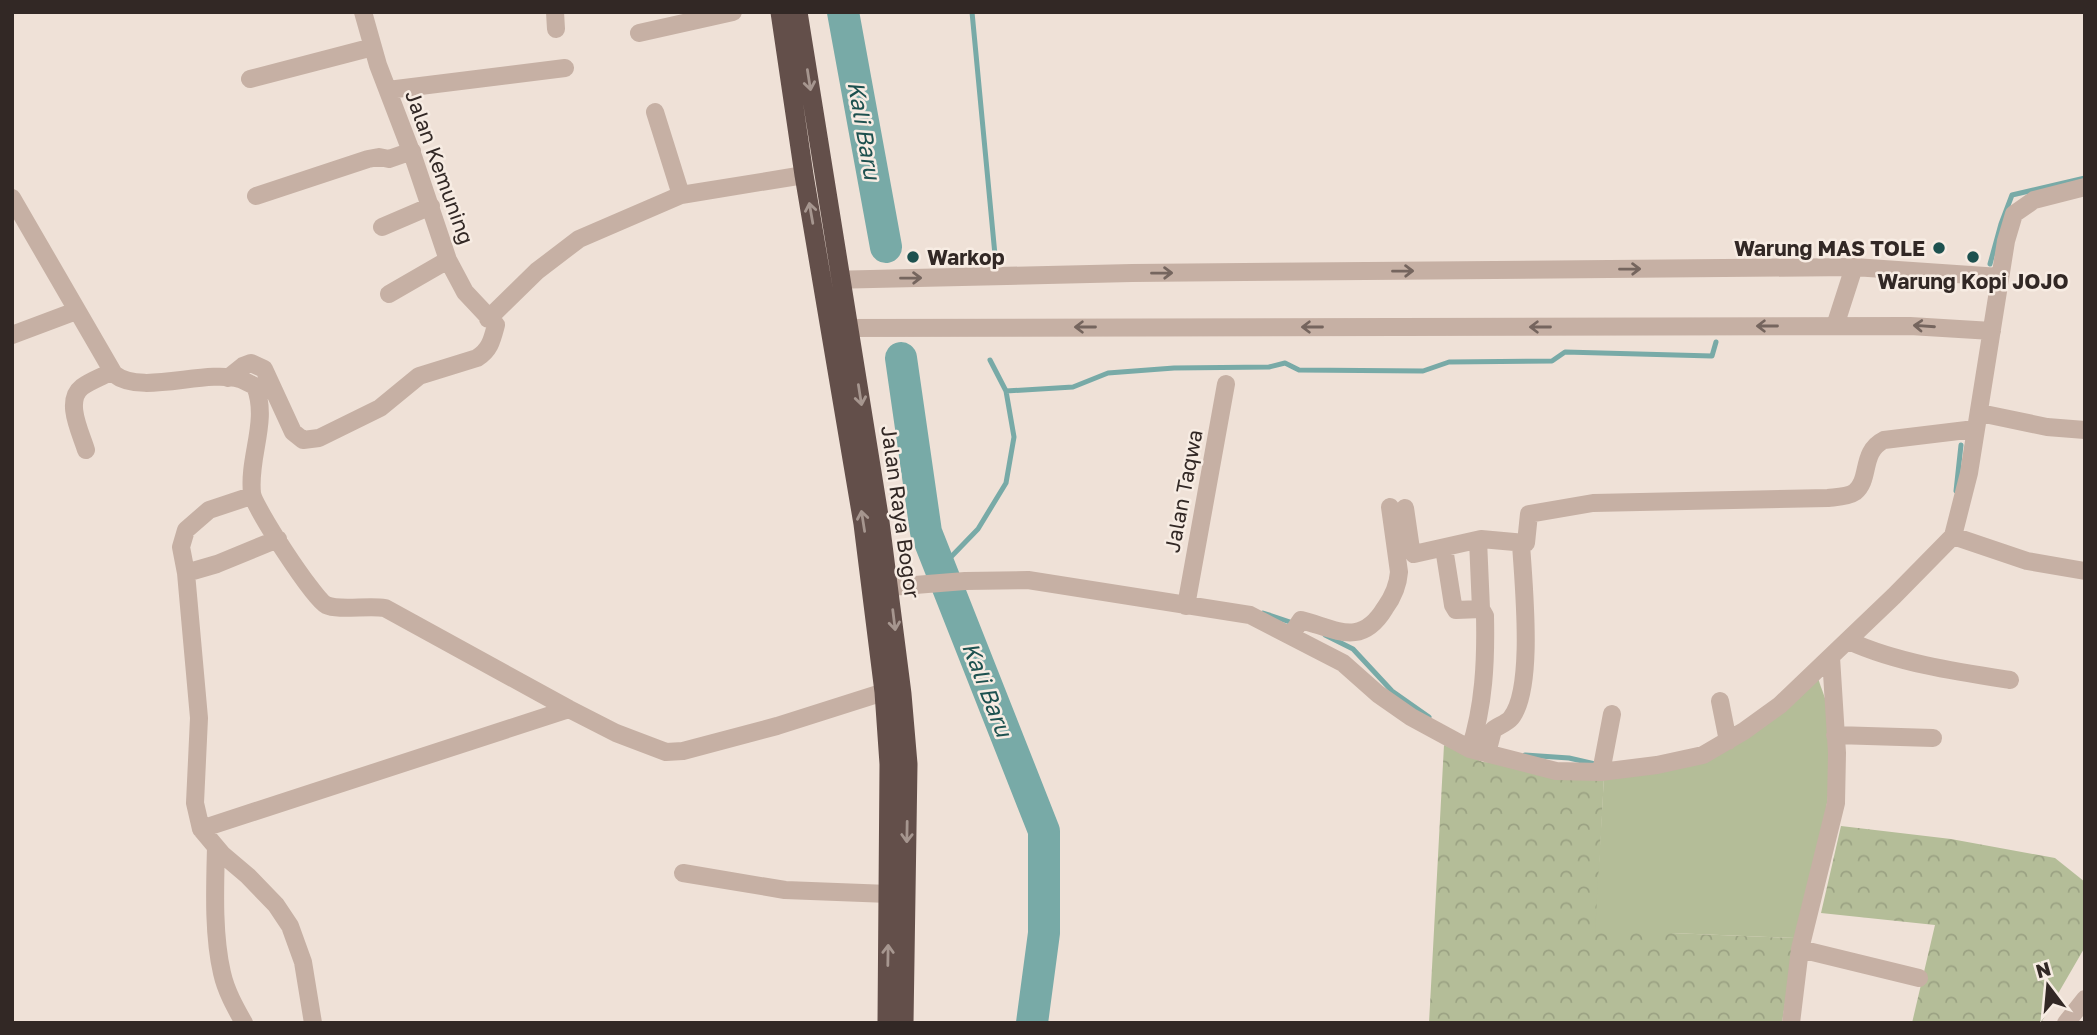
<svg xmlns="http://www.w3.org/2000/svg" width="2097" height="1035" viewBox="0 0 2097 1035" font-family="'Golos Text',sans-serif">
<defs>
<pattern id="forest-crowns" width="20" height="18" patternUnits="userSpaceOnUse" patternTransform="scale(1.75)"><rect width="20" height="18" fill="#b4bd98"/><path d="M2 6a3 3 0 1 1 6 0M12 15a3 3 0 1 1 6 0" fill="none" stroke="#9ba283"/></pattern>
</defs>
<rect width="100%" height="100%" fill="#efe1d7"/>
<path fill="url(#forest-crowns)" d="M1444,745L1483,762L1526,764L1604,776L1596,933H1671L1795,938L1782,1023H1429Z
M1841,826L1951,839L2055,858L2085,882V947L2041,1023H1912L1935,925L1821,913Z"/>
<path fill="#b4bd98" d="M1818,678C1821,688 1826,699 1828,709C1840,784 1815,866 1795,938L1671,933H1595L1604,776L1678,767Z"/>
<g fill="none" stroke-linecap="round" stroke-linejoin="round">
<path stroke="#78aaa7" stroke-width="5" d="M972,12L995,255
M1990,264L2001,224L2012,195L2085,178
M1006,391L1073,387L1108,373L1174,368L1269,367L1285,363L1299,370L1423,371L1449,362L1552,361L1565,352L1712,356L1716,342
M1956,491L1961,445
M939,564L949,559L978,529L1006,483L1014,437L1006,391L990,360
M1263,613L1293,623
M1325,635L1353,649L1392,691L1429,717
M1525,755L1569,758L1595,764"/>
<path stroke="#78aaa7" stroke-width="32" d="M843,12L886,247
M901,358L926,532L1044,831V933L1032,1023"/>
<path stroke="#c6b0a4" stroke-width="18" d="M555,12L556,29
M639,33L733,12
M250,79L373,47
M388,90L565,68
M655,112L681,195
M256,196L368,159L379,157L389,159L412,151
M12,198L114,374C141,396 204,369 240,379C245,381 250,384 255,386C269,421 248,457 252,493C253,506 314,599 326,605C339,611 368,605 385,608L569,709L616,733L666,752L683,751L777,726L884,692
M382,227L431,206
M828,280L1132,273L1854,267L2000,277
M389,294L448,260
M488,319L537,271L579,239L681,195L804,175
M1835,326L1854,267
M837,328L1910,326L1992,331
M12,335L76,311
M228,378L243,366L251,363L264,369L293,432L303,440L319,438L380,408L419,376L477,358C490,350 492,340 496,325L465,292L448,260L414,159L378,65L363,12
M1980,413L2047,427L2085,430
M86,450C81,433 64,401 82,387C90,381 101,377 111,372
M251,496L209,510L186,530L181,547L186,573L199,718L195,803L201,829L222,854L248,876L276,905L290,926L303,962L313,1023
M1405,508L1411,549L1414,554L1481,539L1526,543L1529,514L1593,503L1828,498C1836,497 1848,497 1855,492C1871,479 1860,452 1884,440L1975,429
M1953,536L2027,561L2085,571
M1478,540L1481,609
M1444,548L1453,605L1456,610L1481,609L1485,616C1486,661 1484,706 1470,749
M186,573L217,564L278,539
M890,587L965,581L1028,580L1250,615L1343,663L1378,694L1411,717L1470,749L1556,771L1601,772L1657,765L1703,755L1744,731L1780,705L1894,596L1953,536L1969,473L2006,241L2014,214L2034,200L2085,187
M1186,606L1226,384
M1291,635L1301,620C1336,629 1361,648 1385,608C1393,597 1398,586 1399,572L1390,507
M1849,641C1897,663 1958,672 2010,680
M1720,701L1728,741
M1835,735L1933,738
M1487,753L1493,730C1498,726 1507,723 1511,718C1535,688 1523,582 1521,543
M1601,772L1612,714
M201,829L569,709
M216,847C215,887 213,934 222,973C226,991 235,1007 244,1023
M683,873L785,890L889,894
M1800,949L1919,978
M1791,1023L1800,949L1836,803L1837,753L1831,657
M2066,1023L2085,999"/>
<path stroke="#634f4a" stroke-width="19" d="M780,12L804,175L863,524L884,692L889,764L887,1023
M798,12L880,522L902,694L908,764L904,1023"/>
</g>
<defs><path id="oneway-shaft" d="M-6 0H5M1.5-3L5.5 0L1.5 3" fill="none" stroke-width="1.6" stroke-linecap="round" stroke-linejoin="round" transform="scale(1.75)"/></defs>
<g stroke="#a6968f">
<use href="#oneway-shaft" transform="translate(809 80) rotate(81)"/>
<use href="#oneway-shaft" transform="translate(811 213) rotate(-100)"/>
<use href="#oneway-shaft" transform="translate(860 395) rotate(81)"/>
<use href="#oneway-shaft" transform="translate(863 521) rotate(-99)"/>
<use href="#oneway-shaft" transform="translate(894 620) rotate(83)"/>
<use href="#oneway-shaft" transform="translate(907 832) rotate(91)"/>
<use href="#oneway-shaft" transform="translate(888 955) rotate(-89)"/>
</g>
<g stroke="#75655e">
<use href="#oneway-shaft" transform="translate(1630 269) rotate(-1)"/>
<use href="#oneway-shaft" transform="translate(1403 271) rotate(-1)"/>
<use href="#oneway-shaft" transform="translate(1162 273) rotate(-1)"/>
<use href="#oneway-shaft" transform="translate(911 278) rotate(-1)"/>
<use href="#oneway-shaft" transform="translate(1767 326) rotate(180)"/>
<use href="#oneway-shaft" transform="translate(1924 326) rotate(-176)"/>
<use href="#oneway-shaft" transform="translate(1085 327) rotate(180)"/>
<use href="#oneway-shaft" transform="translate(1312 327) rotate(180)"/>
<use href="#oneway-shaft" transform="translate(1540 327) rotate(180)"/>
</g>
<g fill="#1d514f" stroke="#f7ece3" stroke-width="2.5">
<circle cx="1939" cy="248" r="7"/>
<circle cx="913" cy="257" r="7"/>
<circle cx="1973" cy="257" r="7"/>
</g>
<g text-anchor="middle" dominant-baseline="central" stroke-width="5" stroke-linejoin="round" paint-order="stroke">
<g font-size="21" fill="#322825" stroke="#f7ece3">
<text transform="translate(440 167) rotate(70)">Jalan Kemuning</text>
<text transform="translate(1183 491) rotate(-79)">Jalan Taqwa</text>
<text transform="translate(901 512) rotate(82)">Jalan Raya Bogor</text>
</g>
<g font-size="21" font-weight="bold" fill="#322825" stroke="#f7ece3" text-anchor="end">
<text x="1925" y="248">Warung MAS TOLE</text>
<text x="927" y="257" text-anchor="start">Warkop</text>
<text x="1973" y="281" text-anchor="middle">Warung Kopi JOJO</text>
</g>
<g font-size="23" font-style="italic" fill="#1d514f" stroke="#f7ece3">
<text transform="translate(865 130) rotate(80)">Kali Baru</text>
<text transform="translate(988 689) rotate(69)">Kali Baru</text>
</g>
</g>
<rect width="2097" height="1035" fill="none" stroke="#322825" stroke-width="28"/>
<g transform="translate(2048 986) rotate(344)" stroke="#f7ece3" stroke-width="5" paint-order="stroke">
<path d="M0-5L12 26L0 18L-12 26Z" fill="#322825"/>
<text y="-10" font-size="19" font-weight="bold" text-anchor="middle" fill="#322825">N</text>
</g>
</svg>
